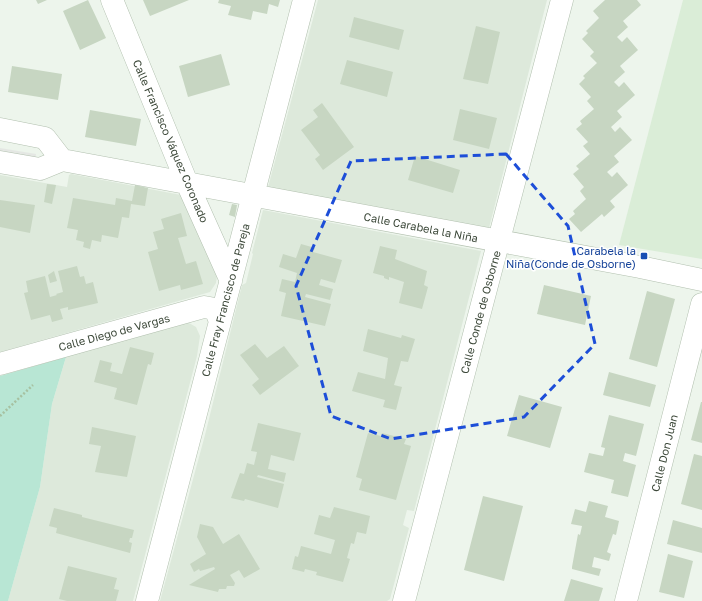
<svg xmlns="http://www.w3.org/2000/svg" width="702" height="601" viewBox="0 0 702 601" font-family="'Golos Text',sans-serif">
<rect width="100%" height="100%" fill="#edf5ec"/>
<path fill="#dde9db" d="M318,0H547L488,232L267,191Z
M71,174L181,195L217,276L216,283L210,292L0,352V175L67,187L69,175Z
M263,210L481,251L414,511L407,510L403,525L409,528L390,599L387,601H160L205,435L242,285L246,283L253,254L252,253Z
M182,322L189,323L196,327L200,336L197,356L133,601H8L40,487L52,404L67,354Z"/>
<path fill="#daedd7" d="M683,0H702V259L619,245Z"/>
<path fill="#b8e6d4" d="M66,357L52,404L40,487L8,601H0V376Z"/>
<path fill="#e4e7e3" d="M0,148L36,154L34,165L0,158Z"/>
<path fill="#c7d6c2" d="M36,0H47L38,4Z
M88,0L106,38L80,50L63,11Z
M143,0H189L150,16Z
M219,0H280L278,7L269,4L267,14L253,11L251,20L228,15L231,6L218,3Z
M605,0H637L641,5L623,21L628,27L617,37L622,42L627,37L638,50L620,66L625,72L614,82L619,87L624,82L635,95L617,111L622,117L611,127L615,132L620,127L632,140L614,156L619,162L607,172L612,177L617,172L628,185L610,201L615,207L604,217L602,214L581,232L569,219L575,214L573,211L586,199L580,191L584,187L573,174L579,169L576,166L590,154L583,146L588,142L576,129L582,124L580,121L594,109L587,101L591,97L579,84L585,78L583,76L597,63L590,56L594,52L582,39L588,33L586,31L599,18L593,11Z
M354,17L404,30L399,50L349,37Z
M476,26L500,32L488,84L463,79Z
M221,54L230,85L188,97L179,66Z
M347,60L393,72L387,97L340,84Z
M12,66L62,74L58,100L8,92Z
M322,103L354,147L323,170L315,159L320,155L301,130L318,117L313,110Z
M460,109L497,118L489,149L453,140Z
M90,110L141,119L136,146L85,137Z
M415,156L460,170L453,193L408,180Z
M47,184L56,185L52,204L44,202Z
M135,185L148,188L145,206L131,204L129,218L122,217L118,238L102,235L101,242L92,240L90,249L83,247L84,242L76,240L78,230L67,228L73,198L115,205L116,198L132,201Z
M0,200L35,205L30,233L0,227Z
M232,204L237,205L235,217L229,215Z
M181,213L187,236L178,238L186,264L196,261L203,284L181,290L180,285L159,291L148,252L158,249L153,232L164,229L161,219Z
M301,244L315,248L313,252L342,260L335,283L321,279L319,285L333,289L330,300L306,294L305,297L331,304L325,326L281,316L286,293L279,291L282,279L295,282L297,273L279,267L283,254L296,258Z
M380,246L397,250L395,259L427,271L424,285L428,287L422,309L399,303L404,282L389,277V280L384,278V276L373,273Z
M77,266L80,277L84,276L86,284L93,282L98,303L68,310V307L60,309L63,319L52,322L50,315L31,320L24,293L28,292L26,281L45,276L50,297L57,295L56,294L63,292L58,271Z
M54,271L57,281L50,283L48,275Z
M544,285L591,296L585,325L537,314Z
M647,291L675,299L657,367L629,359Z
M368,329L401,338L402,335L415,339L408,362L401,361L398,372L394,385L402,387L396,410L383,407L385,400L352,391L358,372L385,379L388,358L363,351Z
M255,344L267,358L284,346L299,366L260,395L252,385L259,379L240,355Z
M130,347L154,353L151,365L148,364L137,405L114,399L117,388L94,382L100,360L112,363L110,371L122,374Z
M609,372L656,385L650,407L603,395Z
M519,395L562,407L550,448L507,436Z
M701,402H702V443L691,440Z
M609,415L644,424L636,456L625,453L623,461L636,465L628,497L611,493L614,480L584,472L589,453L603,456L605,448L601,447Z
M258,423L301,433L294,461L271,455L268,469L286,473L284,482L258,475L257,477L284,484L278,508L245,499L244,501L231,498L240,473L244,474L247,463L254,465L257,452L251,451Z
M92,427L136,436L127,477L95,472L101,446L89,444Z
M368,433L381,436L382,433L406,439L404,444L411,446L396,500L359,490L362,479L356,477Z
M694,454L702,456V510L681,504Z
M483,496L523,506L504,581L464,570Z
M589,501L608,506L605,517L619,521L616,535L613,534L607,552L611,554L609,561L594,557L592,567L601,569L599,576L572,569V567L578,534L580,535L582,526L571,524L575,509L586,512Z
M334,507L370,516L366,534L357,532L354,544L351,543L347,558L350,559L343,582L316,575L317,572L305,569L304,572L292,569L295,556L298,557L301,546L331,554L335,540L314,534L319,515L330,518Z
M54,508L82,515V517L134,530L132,538H130L129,542L132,543L130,553L56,533L57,528L49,526Z
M673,520L702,528V553L667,544Z
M200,524L213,527L223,544L239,534L260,569L244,578L239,570L230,575L235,583L234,586H227L226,589H219L218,592L189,585L215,569L214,567L200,571L199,569L194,572L190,564L206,554L197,537Z
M668,554L693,561L684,598L659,592Z
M68,566L117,578L114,589L119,590L116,601H67L59,599Z
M571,579L603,588L599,601H564Z"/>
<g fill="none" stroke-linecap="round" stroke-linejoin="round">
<defs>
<path id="minor" d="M112,0L187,183L231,281
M0,129L45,138L62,160L640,267L702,280
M0,162L40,169L62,160
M0,364L204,307L215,309L220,321
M147,601L304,0
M404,601L562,0
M626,601L702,304"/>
</defs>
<use href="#minor" stroke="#b2c0af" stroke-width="23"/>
<path stroke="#a7c1a1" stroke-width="2.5" stroke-dasharray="2 2" stroke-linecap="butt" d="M0,416L33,385"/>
<use href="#minor" stroke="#fff" stroke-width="22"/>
</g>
<path fill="none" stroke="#1d4ed8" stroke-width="3" stroke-dasharray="8 5" stroke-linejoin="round" d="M506,154L568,226L595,344L524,417L391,439L331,416L296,286L351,161Z"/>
<rect fill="#1a4fb4" stroke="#fff" stroke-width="1.5" x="640" y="252" width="8" height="8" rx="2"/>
<g text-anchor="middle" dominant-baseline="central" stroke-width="3" stroke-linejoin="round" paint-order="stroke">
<g font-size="11" fill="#3d493a" stroke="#fff">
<text transform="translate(171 141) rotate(67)">Calle Francisco Váquez Coronado</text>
<text transform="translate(421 227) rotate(11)">Calle Carabela la Niña</text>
<text transform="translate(225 300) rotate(-75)">Calle Fray Francisco de Pareja</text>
<text transform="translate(480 312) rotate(-75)">Calle Conde de Osborne</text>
<text transform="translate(114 332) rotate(-15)">Calle Diego de Vargas</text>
<text transform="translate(664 453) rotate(-76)">Calle Don Juan</text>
</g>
<g font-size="11" fill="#164399" stroke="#fff" text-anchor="end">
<text x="636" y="250">Carabela la<tspan x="636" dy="13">Niña(Conde de Osborne)</tspan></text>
</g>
</g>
</svg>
